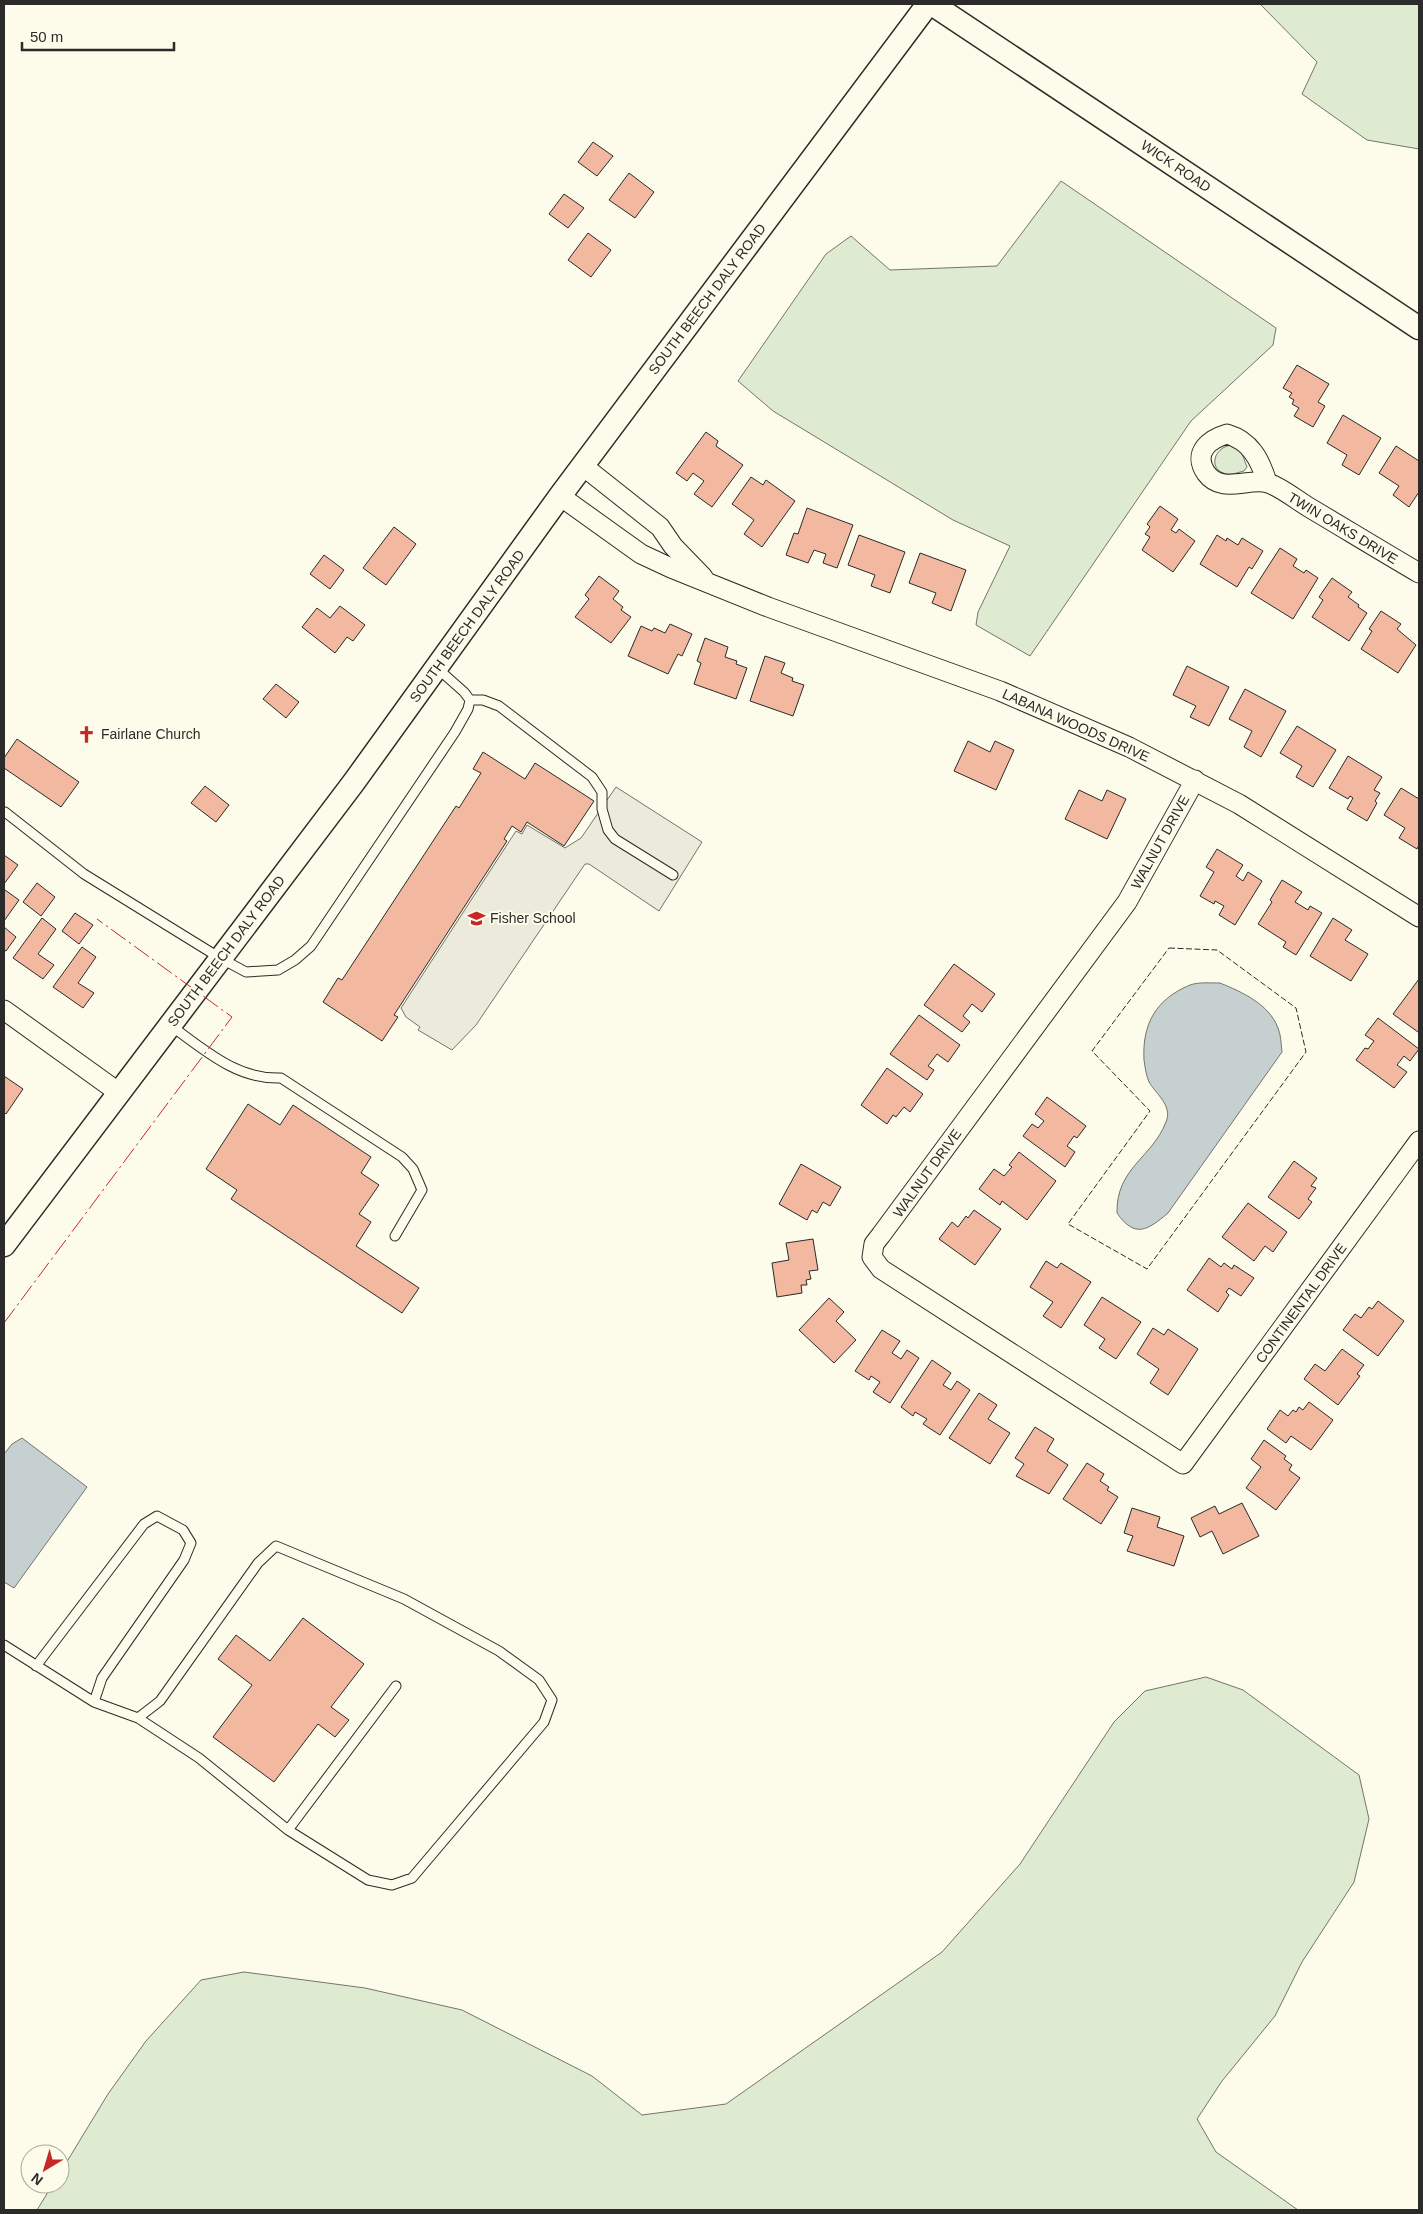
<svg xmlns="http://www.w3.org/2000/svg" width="1423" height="2214" viewBox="0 0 1423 2214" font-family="Arial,sans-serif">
<rect width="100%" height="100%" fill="#fdfbea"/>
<path fill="#deebd1" stroke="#74746e" d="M1260,4H1419V149L1367,140L1302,94L1317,62Z
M1061,181L1276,328L1273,345L1191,421L1030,656L976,625L978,612L1010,546L953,520L773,411L738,381L826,254L851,236L890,270L997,266Z
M1231,445L1241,451L1247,467L1244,471C1239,472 1233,475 1228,474C1208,472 1212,448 1231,445Z
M1206,1677L1243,1690L1359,1775L1369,1819L1354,1882L1302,1962L1275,2016L1222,2081L1197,2119L1216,2152L1298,2210H37L53,2184H60V2173L108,2094L146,2041L201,1980L244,1972L365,1988L462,2010L592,2076L642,2115L726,2104L942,1952L1020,1864L1114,1722L1145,1691Z"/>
<path fill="#eceadb" stroke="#74746e" d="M616,787L702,842L659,911L589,864H585L476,1025L452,1050L418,1030L420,1027L406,1017L401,1008L516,831L522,834L527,825L565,848L581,838Z"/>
<path fill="#c7d0d0" stroke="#74746e" d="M1220,983C1242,992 1269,1004 1278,1028C1281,1035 1281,1044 1282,1052L1168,1213C1148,1230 1135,1239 1117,1213C1116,1168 1152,1158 1166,1122C1173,1106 1156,1094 1149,1082C1146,1075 1145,1067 1144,1060C1142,1024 1156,999 1190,985C1198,982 1211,983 1220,983Z
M22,1438L87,1487L14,1588L4,1582V1454L12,1444Z"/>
<path fill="#f2b8a0" stroke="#2b2b2b" d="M593,142L613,156L597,176L578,162Z
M629,173L654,192L635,218L609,200Z
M564,194L584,208L568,228L549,214Z
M588,233L611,250L591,277L568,260Z
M1297,365L1329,384L1318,402L1325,406L1313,427L1294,416L1299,408L1292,404L1294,400L1289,397L1292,393L1283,388Z
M1343,415L1381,438L1359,475L1342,465L1347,455L1327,443Z
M706,432L718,441L716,446L743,465L712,507L694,494L704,481L693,473L687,481L676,473Z
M1396,446L1419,461V492L1409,507L1393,495L1399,486L1379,473Z
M751,477L763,485L766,480L795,501L762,547L744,534L754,520L732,504Z
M1160,506L1178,519L1171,530L1176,533L1179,529L1195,541L1173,572L1142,550L1150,537L1145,534L1150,527L1147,524Z
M807,508L853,525L837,568L823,563L826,554L814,550L808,563L786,555L794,533L798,534Z
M394,527L416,544L386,585L363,568Z
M859,535L905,552L890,593L871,586L875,575L848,565Z
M1217,535L1226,541L1227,538L1238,545L1242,538L1263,551L1252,569L1249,567L1237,587L1200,564Z
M1280,548L1297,559L1293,566L1304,573L1306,570L1318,578L1293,619L1251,593Z
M920,553L966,570L951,611L932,603L936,593L909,583Z
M324,555L344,570L330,589L310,574Z
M599,576L619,591L613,599L623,607L621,610L631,617L611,643L575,617L589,599L585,595Z
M1332,578L1352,592L1348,597L1359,605L1358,607L1367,613L1349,641L1312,617L1323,600L1319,597Z
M340,606L365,625L353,641L347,637L335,653L302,627L317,608L330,618Z
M1381,611L1401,624L1397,629L1416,645L1398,673L1361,649L1372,631L1369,629Z
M670,624L692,634L682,656L678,654L668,674L628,656L641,626L652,631L654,628L665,633Z
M705,638L728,647L725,657L737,661L736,664L747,668L736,699L694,684L701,663L697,661Z
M765,656L785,663L781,673L793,678L792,681L804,685L793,716L750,701Z
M1187,666L1229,687L1209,726L1190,717L1196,706L1173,695Z
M276,684L299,702L286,718L263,699Z
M1245,689L1286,711L1261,757L1244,747L1252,731L1229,719Z
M1297,726L1336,750L1313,787L1296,777L1302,766L1280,753Z
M17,739L79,782L61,807L4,768V758Z
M968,741L990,752L995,741L1014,750L996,790L954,771Z
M483,752L525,779L535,763L594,801L564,846L527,822L521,832L512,826L504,839L507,841L394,1015L398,1017L382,1041L323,1002L338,978L342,980L456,806L459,808L481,773L473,769Z
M1348,756L1382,777L1374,790L1380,793L1375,801L1377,803L1367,821L1347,809L1353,798L1350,796L1348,799L1329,788Z
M205,786L229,805L216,822L191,803Z
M1401,788L1419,799V845L1417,849L1399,838L1405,828L1384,815Z
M1079,790L1102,801L1107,790L1126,799L1107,839L1065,819Z
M1217,849L1243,865L1236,876L1243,881L1248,872L1262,881L1235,925L1219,915L1224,906L1215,901L1214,904L1200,896L1214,872L1206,867Z
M4,855L18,865L4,884Z
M1282,880L1302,892L1295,902L1308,910L1310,906L1322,913L1296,955L1283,947L1286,942L1258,924L1272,902L1270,900Z
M37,883L55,897L41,916L23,902Z
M5,890L19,900L4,921V892Z
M75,913L93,925L79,944L62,931Z
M42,918L56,929L38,954L54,965L43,979L13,958Z
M1333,918L1352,930L1345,940L1368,954L1351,981L1310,956Z
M4,927L16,937L6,951L4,950Z
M82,947L96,957L78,983L94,993L83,1008L53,987Z
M954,964L995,994L982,1012L972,1004L963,1016L970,1022L962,1032L924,1005Z
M1419,979V1030L1418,1032L1393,1014Z
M919,1015L960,1045L948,1062L937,1054L928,1066L934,1070L927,1080L890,1054Z
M1378,1018L1419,1049L1410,1061L1404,1056L1397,1065L1407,1072L1394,1088L1356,1060L1365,1048L1368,1049L1374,1041L1365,1035Z
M887,1068L923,1094L910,1112L904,1107L896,1117L893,1115L887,1124L861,1105Z
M4,1076L23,1089L6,1114L4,1112Z
M1047,1097L1086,1126L1077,1138L1074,1136L1067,1146L1075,1152L1065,1167L1023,1136L1032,1124L1038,1128L1044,1121L1035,1114Z
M248,1104L280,1125L293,1105L371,1157L361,1173L379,1185L359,1214L371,1222L356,1246L419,1288L402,1313L231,1199L237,1190L206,1169Z
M1019,1152L1056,1181L1027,1220L1002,1201L1000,1205L979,1189L994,1169L1004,1176L1012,1167L1009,1165Z
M1294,1161L1317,1178L1311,1186L1316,1188L1308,1199L1312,1202L1299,1219L1268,1197Z
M801,1164L841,1187L830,1206L823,1202L817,1213L812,1210L807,1220L779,1204Z
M1248,1203L1287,1232L1273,1252L1265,1246L1254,1261L1222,1237Z
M974,1210L1001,1229L975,1265L939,1239L952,1222L958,1227L966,1216L968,1218Z
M813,1239L818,1270L809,1271L811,1279L806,1280L807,1285H801L802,1293L777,1297L772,1263L789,1260L786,1243Z
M1209,1258L1221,1267L1224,1263L1232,1269L1234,1265L1254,1278L1241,1296L1229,1288L1226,1292L1229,1295L1218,1312L1187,1290Z
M1046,1261L1057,1268L1061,1263L1091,1282L1061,1328L1043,1316L1053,1302L1030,1287Z
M1102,1297L1141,1322L1116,1359L1099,1348L1105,1339L1084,1325Z
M829,1298L844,1312L836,1321L856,1340L834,1363L799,1330Z
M1378,1301L1404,1321L1378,1356L1343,1330L1355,1314L1361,1318L1369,1307L1372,1309Z
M1153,1328L1164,1335L1168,1329L1198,1349L1168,1395L1150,1383L1159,1369L1137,1354Z
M882,1330L900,1341L892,1353L901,1359L907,1350L919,1358L890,1403L873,1392L880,1382L871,1376L869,1380L855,1371Z
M1342,1349L1364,1365L1357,1374L1360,1376L1338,1405L1304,1379L1315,1364L1325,1371Z
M932,1360L951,1373L943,1385L951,1390L957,1381L970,1390L940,1435L923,1424L927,1419L915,1412L913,1416L901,1407Z
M979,1393L997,1405L988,1419L1010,1433L990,1464L949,1438Z
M1309,1402L1333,1420L1311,1450L1291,1436L1286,1443L1267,1429L1280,1410L1288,1416L1293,1410L1296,1412L1299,1407L1303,1410Z
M1035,1427L1054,1439L1047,1451L1068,1465L1049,1494L1016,1476L1024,1464L1015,1458Z
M1264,1440L1286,1456L1284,1459L1292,1465L1289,1470L1300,1478L1276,1510L1246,1488L1261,1467L1251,1459Z
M1087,1463L1104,1474L1100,1481L1109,1487L1107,1490L1118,1497L1101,1524L1063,1499Z
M1242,1503L1259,1536L1223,1554L1212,1531L1200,1537L1191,1518L1215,1506L1219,1514Z
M1132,1508L1160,1517L1157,1527L1184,1536L1174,1566L1127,1551L1133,1536L1124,1533Z
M303,1618L364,1664L331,1707L349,1720L335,1737L318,1724L274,1782L213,1737L252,1685L218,1659L236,1635L270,1661Z"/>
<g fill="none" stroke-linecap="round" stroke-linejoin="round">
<defs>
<path id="service" d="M470,700H483L499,706L592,777L602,792V809L608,830L615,839L673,875
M5,812L84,874L220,958L246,972L278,970L295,960L311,946L455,732L468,709L470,700L464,692L437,668
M170,1025C203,1049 237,1080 281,1078L402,1157L413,1169L422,1190L395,1236
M4,1645L94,1702L138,1718L199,1758L288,1830L368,1880L392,1885L412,1878L544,1722L552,1700L539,1680L499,1651L404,1599L276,1546L258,1563L160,1701L138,1718
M36,1666L144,1524L157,1516L183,1530L191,1543L184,1560L102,1678L94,1702
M288,1830L396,1686"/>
<path id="minor" d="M583,466L660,527L673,546L703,577
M1267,482C1260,460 1251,441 1227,434C1210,439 1192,452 1206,473C1222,495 1249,477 1268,483C1281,487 1298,501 1310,508C1347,530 1383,552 1419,573
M560,496L641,554L671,568L768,607L1000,691L1129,747L1239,804L1419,917
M1195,780L1127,902L881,1235L874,1244L872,1257L881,1269L1183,1464L1419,1141
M4,1010L118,1092"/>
<path id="tertiary" d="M932,4L1419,328
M4,1245L354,782L560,496L928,4"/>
</defs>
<use href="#service" stroke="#2b2b2b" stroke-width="11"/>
<use href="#minor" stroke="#2b2b2b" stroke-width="21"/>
<use href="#tertiary" stroke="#2b2b2b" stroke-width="25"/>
<use href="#service" stroke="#fdfbea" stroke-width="9"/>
<use href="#minor" stroke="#fdfbea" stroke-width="19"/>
<use href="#tertiary" stroke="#fdfbea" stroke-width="22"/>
<path stroke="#2b2b2b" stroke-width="1" stroke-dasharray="6 2.5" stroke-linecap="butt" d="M1169,948L1217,950L1296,1008L1306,1052L1147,1269L1068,1224L1150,1111L1092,1051Z"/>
<path stroke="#c62828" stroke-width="1" stroke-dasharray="18 4 2.5 4" stroke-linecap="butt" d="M4,1323L232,1017L97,919"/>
</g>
<defs>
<symbol id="church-bare" viewBox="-9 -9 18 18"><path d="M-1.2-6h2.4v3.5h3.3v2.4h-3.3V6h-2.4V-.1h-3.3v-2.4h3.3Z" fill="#c62828" stroke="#fdfbea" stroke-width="2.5" paint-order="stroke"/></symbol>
<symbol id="school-bare" viewBox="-9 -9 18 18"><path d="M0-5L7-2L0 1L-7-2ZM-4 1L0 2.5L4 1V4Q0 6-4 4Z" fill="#c62828" stroke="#fdfbea" stroke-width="2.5" paint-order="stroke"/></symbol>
</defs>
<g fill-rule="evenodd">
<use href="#church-bare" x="74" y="722" width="25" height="25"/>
<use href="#school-bare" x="464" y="906" width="25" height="25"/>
</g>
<g text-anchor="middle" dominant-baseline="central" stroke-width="4" stroke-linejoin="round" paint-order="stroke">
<g font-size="14" fill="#2b2b2b" stroke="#fdfbea">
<text transform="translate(1176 166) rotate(34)">WICK ROAD</text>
<text transform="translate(707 299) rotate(-53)">SOUTH BEECH DALY ROAD</text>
<text transform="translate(1343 528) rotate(31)">TWIN OAKS DRIVE</text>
<text transform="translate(467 626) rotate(-54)">SOUTH BEECH DALY ROAD</text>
<text transform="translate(1076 725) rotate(24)">LABANA WOODS DRIVE</text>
<text transform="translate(1160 842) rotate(-61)">WALNUT DRIVE</text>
<text transform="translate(226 951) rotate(-53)">SOUTH BEECH DALY ROAD</text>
<text transform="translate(927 1173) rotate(-54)">WALNUT DRIVE</text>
<text transform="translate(1301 1303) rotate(-54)">CONTINENTAL DRIVE</text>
</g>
<g font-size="14" fill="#2b2b2b" stroke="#fdfbea" text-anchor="start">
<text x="101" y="734">Fairlane Church</text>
<text x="490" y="918">Fisher School</text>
</g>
</g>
<rect width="1423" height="2214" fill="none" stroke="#2b2b2b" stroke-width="10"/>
<g transform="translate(45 2169) rotate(218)"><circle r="24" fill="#fdfbea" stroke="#a9a89e"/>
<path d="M0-4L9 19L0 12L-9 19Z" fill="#c62828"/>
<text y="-8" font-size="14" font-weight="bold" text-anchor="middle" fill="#2b2b2b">N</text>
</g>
<path d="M22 42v8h152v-8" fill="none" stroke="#2b2b2b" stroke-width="2.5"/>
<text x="30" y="42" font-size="15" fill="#2b2b2b" stroke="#fdfbea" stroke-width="4" paint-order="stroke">50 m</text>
</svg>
